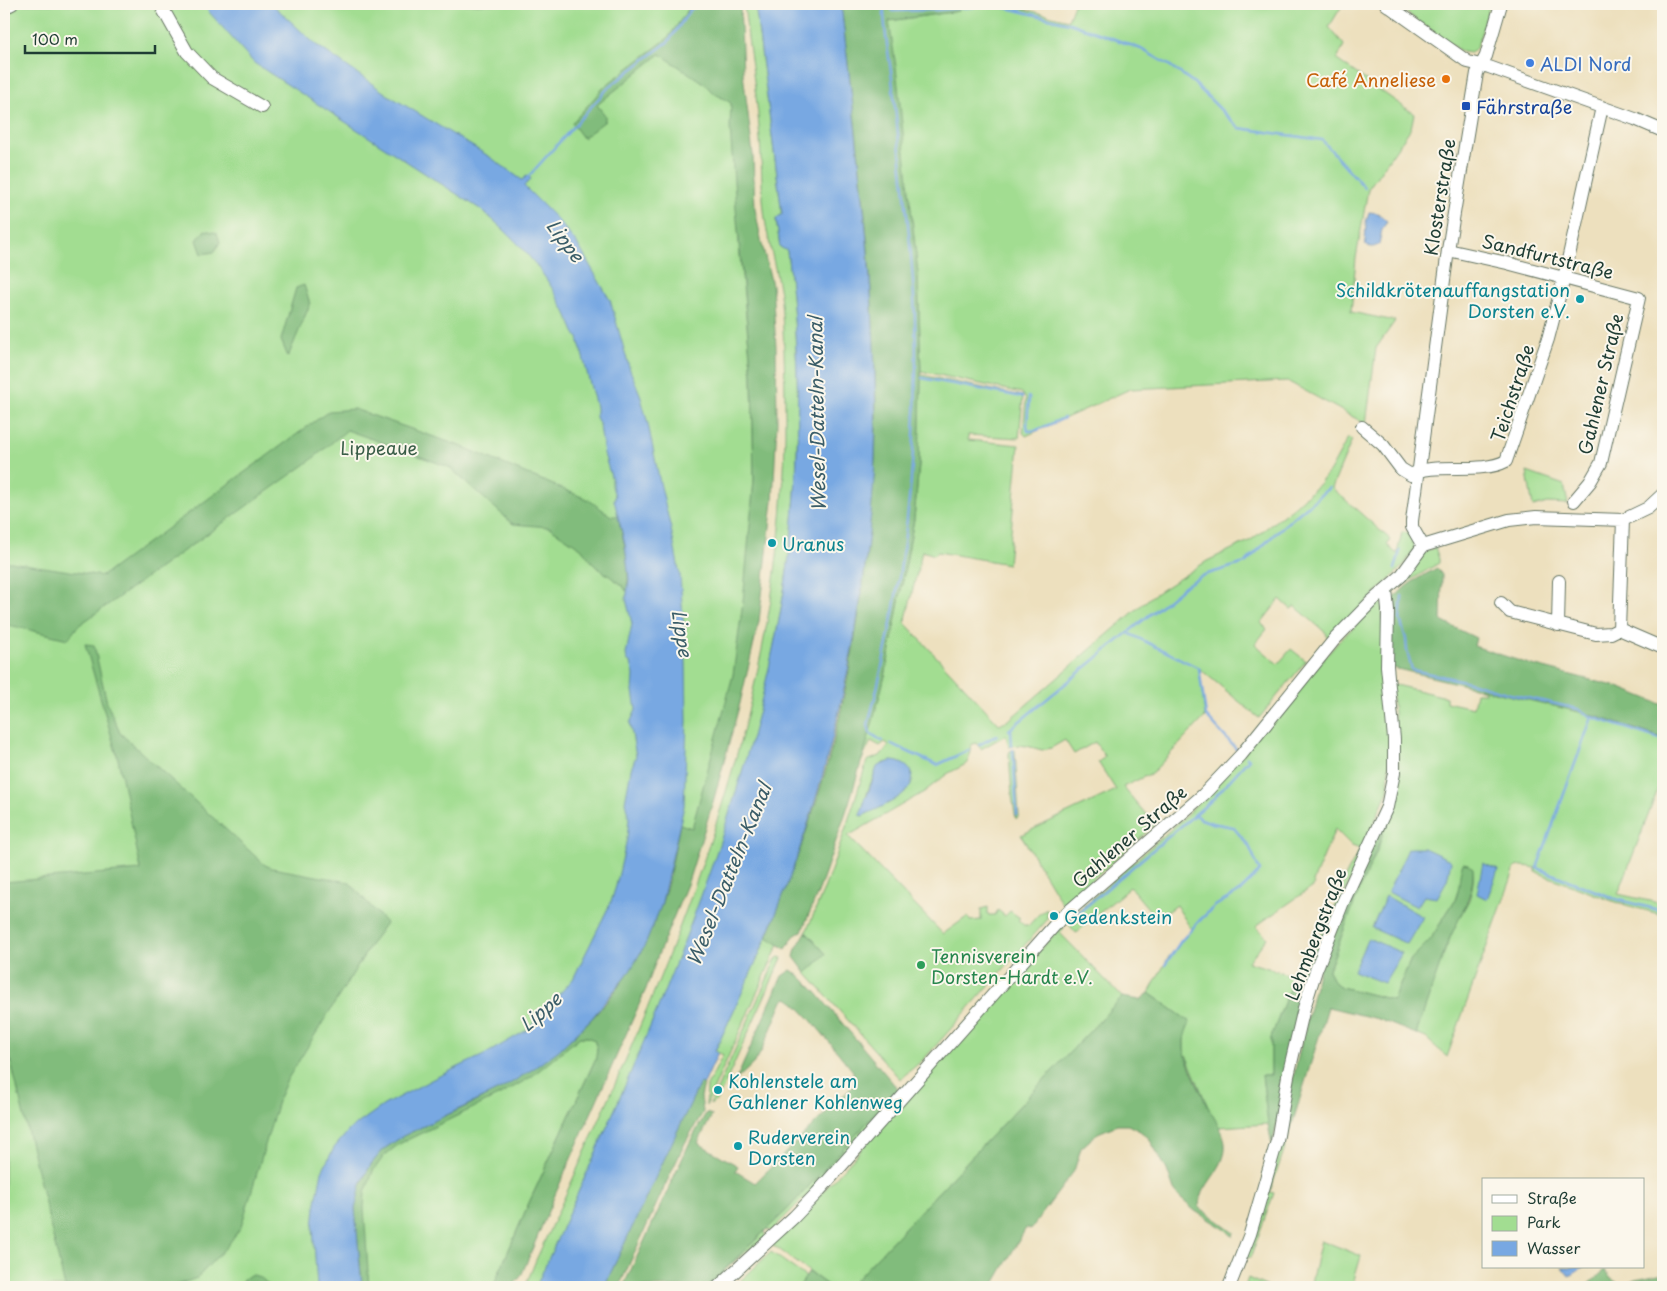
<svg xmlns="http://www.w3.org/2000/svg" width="1667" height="1291" viewBox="0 0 1667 1291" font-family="'Playpen Sans',sans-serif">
<rect width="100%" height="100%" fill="#fbf7ec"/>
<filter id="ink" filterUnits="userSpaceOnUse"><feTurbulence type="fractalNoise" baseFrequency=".02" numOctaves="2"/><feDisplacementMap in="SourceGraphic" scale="10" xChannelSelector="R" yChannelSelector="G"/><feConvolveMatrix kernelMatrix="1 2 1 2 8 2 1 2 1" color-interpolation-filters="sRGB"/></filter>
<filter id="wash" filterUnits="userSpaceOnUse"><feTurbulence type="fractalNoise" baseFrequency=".0096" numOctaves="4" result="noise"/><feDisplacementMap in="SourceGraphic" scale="20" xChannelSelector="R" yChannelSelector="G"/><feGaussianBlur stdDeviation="1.12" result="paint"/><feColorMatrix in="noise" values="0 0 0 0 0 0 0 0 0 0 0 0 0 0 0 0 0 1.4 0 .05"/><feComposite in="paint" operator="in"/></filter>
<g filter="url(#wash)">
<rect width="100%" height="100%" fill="#ede0be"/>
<path fill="#a2dd91" stroke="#608d62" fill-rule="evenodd" d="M4,4H727L739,246L752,376L754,480L743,626L726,712L692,829L581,1037H588L594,1040L597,1048L596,1058L528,1205L493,1287H4Z
M744,4H755L782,214L776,219L780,247L787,250C802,366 802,488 782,603C760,731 721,858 671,978C629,1082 581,1184 537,1287H525L536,1260C655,998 783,727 785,433C785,390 785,346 781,302C778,274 769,247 765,219C761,188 762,158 759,127C756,86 748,45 744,4Z
M957,4H1004L1068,20L1074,4H1343L1329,27L1344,45L1337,60L1414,114L1411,128L1368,189L1356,258L1351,312L1395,321L1376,348L1366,424L1287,381L1130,389L1026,436L1023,433L1026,399L1022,393L921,371L918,274L889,21L958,11Z
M1394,4H1490L1477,47L1471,53L1462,52Z
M921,375L1023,396L1019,438L968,435V440L1019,445L1008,564L938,552L935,555L922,551L905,623L1000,725L1010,719L1152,596L1207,561L1251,540L1295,506L1319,484L1330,471L1348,438L1352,440L1332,488L1391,540L1387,545L1397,554L1402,532L1410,533L1415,547L1404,565L1330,639L1326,636L1327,634L1295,606L1291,609L1280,599L1261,623L1267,629L1255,644L1278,664L1291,649L1306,661L1259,718L1200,669L1205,717L1152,773L1123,787L1155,825L1063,905L1021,835L1116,790L1098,762L1105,757L1095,742L1074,754L1065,740L1051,748L1042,750L1027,746L1018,745L1009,747L1006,735L981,749L976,743L971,745L968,763L947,774L924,792L848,836L943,934L968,916L970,921L981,920V909L988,907V915H995L998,910L1005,916L1010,911L1020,918L1018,920L1025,926L1026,924L1028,926L1039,914L1047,909V920L924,1059L900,1079L806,973L826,954L806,932C831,877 849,819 867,761L880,756L889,745L885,742L880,746L871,741L861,762L886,672L914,519L919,464ZM885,762L897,798L862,816L860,815C865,802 872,769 885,762Z
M1527,472L1564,485L1568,504L1547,503L1533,507Z
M1435,547L1439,559V563L1394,590L1397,584L1422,554Z
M1380,602L1382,603L1390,733L1388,790L1313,968L1305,965L1334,910L1346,875L1360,849L1352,846L1335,829L1313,882L1315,885L1256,926L1267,938L1248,962L1294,976L1271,1038V1075H1262L1268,1124L1219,1127L1208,1107L1184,1050V1034L1190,1022L1149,993L1168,958L1191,929L1176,905L1157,919L1130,887L1076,933L1066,921L1186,816L1341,639Z
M1391,684L1446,697V702L1473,708L1476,693H1485V691L1477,689L1478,688L1586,713L1590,716L1592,715L1663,738V776L1618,894L1663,904V915L1615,902L1536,872V868C1529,867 1522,864 1515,868L1447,1057L1426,1038L1416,1034C1429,997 1440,960 1456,924C1459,916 1465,908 1469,900C1472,890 1476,875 1471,866L1460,884L1455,900L1430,940L1411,959L1393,1000L1341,987C1333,982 1330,978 1329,969L1358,893L1378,848L1384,829L1395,809L1400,774Z
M1015,750L1019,816L1016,819L1012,796L1009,754L1010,751Z
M1061,927L1064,928L1060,933L1122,997L849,1287H830L776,1247L775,1248L772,1244L802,1220L819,1196Z
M767,937L779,944L706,1106L707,1086L723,1055L715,1051Z
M779,957L782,958L724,1086L717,1100L710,1105L776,959Z
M898,1089L899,1093L832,1170L771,1231L766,1229L787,1210Z
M1278,1142L1286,1144L1270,1192L1274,1193L1251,1256L1248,1258L1246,1257Z
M764,1232L766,1237C749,1250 722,1268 713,1287H706Z
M1321,1240L1361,1256L1352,1287H1310Z
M771,1252L806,1277L799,1287H734Z
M1248,1278L1268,1287H1243H1245Z"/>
<path fill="#81bc7b" stroke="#507c58" d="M692,4H740L743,73L753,155L755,209L762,244L772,285L776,347L777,421L773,501L759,621L740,703L713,802L688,882L658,955L646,989L554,1197L521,1276L512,1287H493L528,1205L596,1058L597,1048L594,1040L588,1037H580L531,1077L500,1095L399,1144L384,1156L373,1171L365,1193L364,1208L369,1287H362C361,1270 359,1252 357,1235C357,1226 355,1217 355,1208C356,1194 363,1178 370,1166C389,1134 433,1122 465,1107C556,1062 624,1006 660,908C670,881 674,851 680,824L692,828L733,675L743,602L754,480L752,376L736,209L730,127L731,103L712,92L705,84L660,54L597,105L605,115V121L583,138L572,123L605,86L668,38Z
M841,4H957L959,11L889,21L896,67L918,274L921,379L919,464L914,519L886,672L867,743L848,806L819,890L802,931L794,936L786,949L767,937C796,863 824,788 841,710C859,628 870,544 875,460C877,422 876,383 874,346C870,231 854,117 841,4Z
M205,230L217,233L220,242L214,252L202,254L197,240Z
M304,285L310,304L288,357L281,340L296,288Z
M354,409L463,447L589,500L611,516H618C623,539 632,568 626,591L622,585L595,566L581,548L549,527L513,524L449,467L347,430L310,461L78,626L68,639L4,624V561L102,576L329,411Z
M1437,568L1442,575L1441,620L1443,622L1476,638L1474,646L1532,665L1618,687L1663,705V738L1592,715L1389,667L1392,603C1400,586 1421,577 1437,568Z
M85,644L94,645L107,703L120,733L265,865L272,868L349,882L386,923L373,941L287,1080L279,1098L241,1227L228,1245L197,1278L171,1287H65L4,1033V882L141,870L118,759Z
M1389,807L1395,809L1384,829L1378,848L1358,893L1329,969C1330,978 1333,982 1341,987L1393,1000L1411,959L1430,940L1455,900C1461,888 1458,874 1463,863L1468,864L1473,868C1475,897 1456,921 1446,947C1436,976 1426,1005 1416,1034L1378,1019L1328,1007L1286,1144L1278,1142L1319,969Z
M806,932L826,954L806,973L794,957L796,949Z
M1305,965L1313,968L1272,1145L1268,1124L1262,1075H1271V1038L1294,976L1297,970Z
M791,970L800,976L815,991L898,1089L787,1210L706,1287H623L690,1142L706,1113L712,1115L698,1143L738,1166L735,1171L755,1183L852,1087L854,1082L853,1071C840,1056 801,1004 787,998L783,1001L762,1050L755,1062L736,1080L782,976Z
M1149,993L1190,1022C1186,1031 1183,1038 1184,1048C1184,1057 1204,1099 1209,1109C1215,1120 1224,1131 1225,1144C1227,1169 1200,1184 1199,1207L1234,1232L1233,1237L1226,1230L1195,1211L1179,1197L1174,1190L1167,1170L1149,1138L1140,1131L1128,1125H1117L1098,1133L1081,1148L1074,1171L1030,1230L1026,1228L992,1287H849L1122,997L1140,1000Z
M700,1082L704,1084L701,1097L703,1112L685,1143L662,1192L619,1287H604Z
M1605,1270L1611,1279L1622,1285L1636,1279L1663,1273V1284L1642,1287H1586Z
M809,1272L830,1287H799Z
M250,1275C260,1275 264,1280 270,1287H241L243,1280Z"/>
<path fill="#78a8e2" stroke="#4c728b" d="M202,4H272L315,44L388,95L490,157L522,180L528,175L531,179L524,186L557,219L578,245L610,300L630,370L640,394L648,424L659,478L671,529L680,575L686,662L687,721L684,806L661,906L646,943L630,971L592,1018L559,1050L533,1069L503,1088L403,1136L384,1149L371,1164L362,1181L355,1209L362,1287H317L313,1228L315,1207L322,1171L334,1148L350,1129L384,1105L433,1079L484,1055L527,1030L573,979L611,902L616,886L627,839L629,818L625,802L631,769L636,756L630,723L636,710L633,691L634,675L631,663L627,660L626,654L632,624L626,599L629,580L625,545L614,500L615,496L612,486V480L604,454L600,426L596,417V407L578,338L574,332C554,281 523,244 480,209L254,63Z
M755,4H841C858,154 879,304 875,456C874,490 870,524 866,558C852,674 825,783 784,893C764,947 739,999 715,1051L718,1053L704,1084L700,1083L604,1287H536C635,1063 739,846 782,603C802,488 802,366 787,251L780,247L776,219L782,214Z
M1369,212L1378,213L1387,221L1382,230L1379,244C1375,248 1369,248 1365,244L1366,222Z
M891,761C899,761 908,765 911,772C921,793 876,809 862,816L860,815L864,804V799L867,796L877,767L880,765Z
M1411,848H1424L1450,860L1451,862L1447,880L1437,898L1424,896L1417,907L1388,892L1408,849Z
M1483,863L1498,870L1487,899L1477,894Z
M1386,896L1423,917L1407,944L1372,928Z
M1368,938L1402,953L1384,983L1353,971Z
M1562,1267H1585L1569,1276Z"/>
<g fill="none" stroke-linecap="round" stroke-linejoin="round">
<path stroke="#78a8e2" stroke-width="2.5" d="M892,11L936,10L995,5L1069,23L1101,34L1141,49L1169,65L1194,83L1239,128L1322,140L1365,188
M528,177L609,87L669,41L690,10L700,4
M922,378L1022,397
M1028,397L1029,398L1027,425L1028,431L1037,430L1064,418
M1395,569L1400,551
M1402,596L1400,619L1406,639L1407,651L1412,670L1469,682L1510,694L1578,709L1592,717L1663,740
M1128,633L1199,668L1206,716L1237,750
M1592,717L1537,868L1616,899L1663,911
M1009,730L1186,585L1204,575L1245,563L1280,529L1329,488
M1011,730L1012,746
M882,741L870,733L868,725C908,572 925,414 911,256C906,197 898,138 892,79C889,55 883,27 884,4
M891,744L937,765L969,750
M979,745L997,735
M1013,750L1017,815
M1071,919L1212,800L1249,759L1247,757
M1165,965L1181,941L1199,921L1215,906L1239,892L1260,871L1249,846L1233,827L1212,823L1201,819L1195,814"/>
</g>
</g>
<g filter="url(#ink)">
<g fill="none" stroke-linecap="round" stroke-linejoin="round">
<defs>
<path id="minor" d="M160,4L187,52L212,78L262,107
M1386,4L1468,62L1489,67L1635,119L1663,131
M4,8L12,4
M1448,250L1507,263L1639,298L1601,463L1590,482L1574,501
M1362,427L1383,445L1401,469L1411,475C1432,461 1480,475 1506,461L1548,339L1564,278L1602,107
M1623,520L1619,629L1663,648
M1423,546L1412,527V521L1448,250L1477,73L1486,56L1501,4
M1501,603L1510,612L1596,634L1611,633L1619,629
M1558,625L1559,581
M718,1287L794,1217L817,1193L1062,917L1203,795L1241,755L1334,640L1372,601L1401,576L1423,546L1509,520L1536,517L1623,520L1648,508L1663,494
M1229,1287L1250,1234L1277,1141L1288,1076L1304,1008L1316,970L1343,902L1387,807L1394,773V739L1387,666L1388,610L1386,590"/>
</defs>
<use href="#minor" stroke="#677664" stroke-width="14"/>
<use href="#minor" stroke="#fff" stroke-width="12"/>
</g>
</g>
<circle fill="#3f7fe0" stroke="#fbf7ec" stroke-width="2" cx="1530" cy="63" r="5"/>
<circle fill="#e8710a" stroke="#fbf7ec" stroke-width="2" cx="1446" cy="79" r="5"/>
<rect fill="#1a4fb4" stroke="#fbf7ec" stroke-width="2" x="1461" y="101" width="10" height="10" rx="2.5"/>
<g fill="#0f9aa8" stroke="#fbf7ec" stroke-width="2">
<circle cx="1580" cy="299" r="5"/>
<circle cx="772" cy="543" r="5"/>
<circle cx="1054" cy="916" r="5"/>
<circle cx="718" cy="1090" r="5"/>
<circle cx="738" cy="1146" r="5"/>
</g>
<circle fill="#2e9e5b" stroke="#fbf7ec" stroke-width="2" cx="921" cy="965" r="5"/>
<g text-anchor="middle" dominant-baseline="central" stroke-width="4" stroke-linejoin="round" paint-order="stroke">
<g font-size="18" fill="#366cbe" stroke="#fbf7ec" text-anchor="start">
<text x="1540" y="63">ALDI Nord</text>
</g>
<g font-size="18" fill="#c56008" stroke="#fbf7ec" text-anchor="end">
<text x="1436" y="79">Café Anneliese</text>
</g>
<g font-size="18" fill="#164399" stroke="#fbf7ec" text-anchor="start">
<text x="1476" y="106">Fährstraße</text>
</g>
<g font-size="18" fill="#1f3d34" stroke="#fbf7ec">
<text transform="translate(1439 197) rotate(-81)">Klosterstraße</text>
<text transform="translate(1548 256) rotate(14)">Sandfurtstraße</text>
<text transform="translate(1600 384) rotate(-77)">Gahlener Straße</text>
<text transform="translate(1512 393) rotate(-72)">Teichstraße</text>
<text transform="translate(1129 836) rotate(-41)">Gahlener Straße</text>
<text transform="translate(1315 934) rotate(-69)">Lehmbergstraße</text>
</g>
<g font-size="18" fill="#0d838f" stroke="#fbf7ec" text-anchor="start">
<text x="1570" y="289" text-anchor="end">Schildkrötenauffangstation<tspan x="1570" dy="21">Dorsten e.V.</tspan></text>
<text x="782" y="543">Uranus</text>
<text x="1064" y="916">Gedenkstein</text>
<text x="728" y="1080">Kohlenstele am<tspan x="728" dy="21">Gahlener Kohlenweg</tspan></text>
<text x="748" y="1136">Ruderverein<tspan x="748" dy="21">Dorsten</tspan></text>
</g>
<g font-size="18" fill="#395d47" stroke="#fbf7ec">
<text x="379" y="447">Lippeaue</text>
</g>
<g font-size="18" fill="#27864d" stroke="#fbf7ec" text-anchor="start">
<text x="931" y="955">Tennisverein<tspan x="931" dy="21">Dorsten-Hardt e.V.</tspan></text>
</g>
<g font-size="19" font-style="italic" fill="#3a5d68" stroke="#fbf7ec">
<text transform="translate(566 240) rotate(53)">Lippe</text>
<text transform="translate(816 414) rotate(-91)">Wesel-Datteln-Kanal</text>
<text transform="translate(683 633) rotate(81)">Lippe</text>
<text transform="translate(728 874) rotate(-68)">Wesel-Datteln-Kanal</text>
<text transform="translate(540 1011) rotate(-41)">Lippe</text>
</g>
</g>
<rect width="1667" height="1291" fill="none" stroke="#fbf7ec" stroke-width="20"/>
<rect x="1482" y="1178" width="162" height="90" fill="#fbf7ec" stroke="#a3ada2"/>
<rect x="1492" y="1195" width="25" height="8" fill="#ffffff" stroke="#a3ada2"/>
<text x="1527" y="1204" font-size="15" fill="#1f3d34">Straße</text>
<rect x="1492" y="1216" width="25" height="15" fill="#a2dd91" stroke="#a3ada2"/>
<text x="1527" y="1228" font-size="15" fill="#1f3d34">Park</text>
<rect x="1492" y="1241" width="25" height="15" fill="#78a8e2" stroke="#a3ada2"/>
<text x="1527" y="1254" font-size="15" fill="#1f3d34">Wasser</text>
<path d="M25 45v8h130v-8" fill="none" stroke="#1f3d34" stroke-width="2.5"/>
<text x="32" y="45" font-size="15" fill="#1f3d34" stroke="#fbf7ec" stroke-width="4" paint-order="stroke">100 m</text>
</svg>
